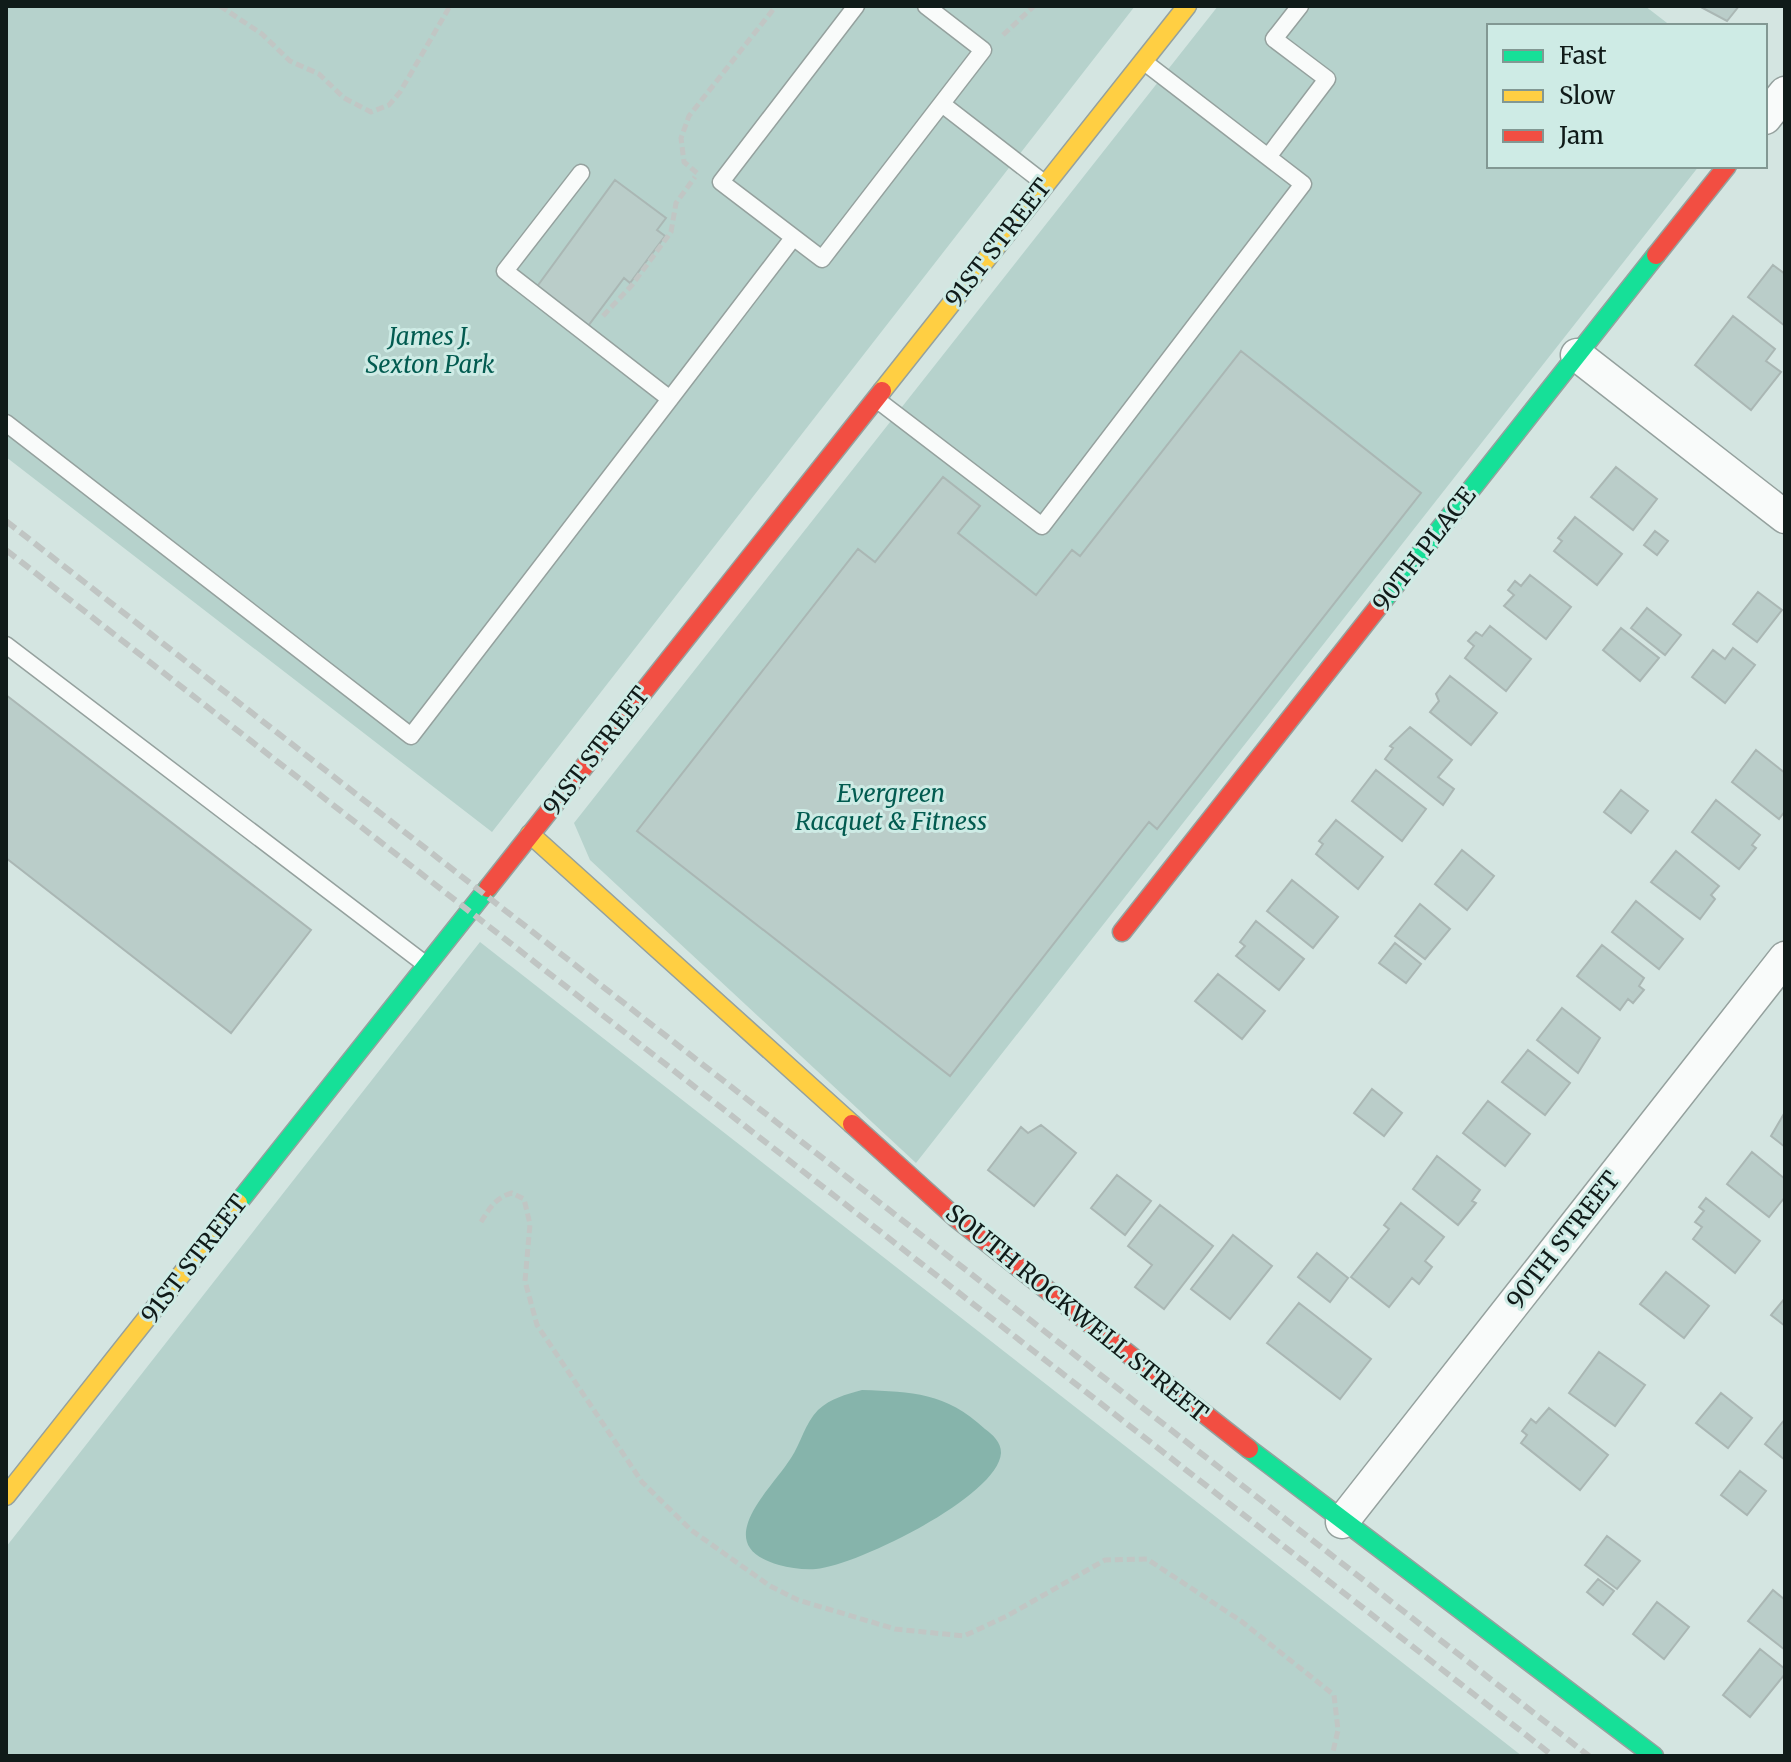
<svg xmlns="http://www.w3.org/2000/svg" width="1791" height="1762" viewBox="0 0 1791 1762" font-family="Merriweather,serif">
<rect width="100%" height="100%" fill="#d4e5e1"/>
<path fill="#b6d2cc" d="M6,6H1135L492,832L6,457Z
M1218,6H1645L1671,26H1489V166H1699L916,1163L590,860L574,823Z
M480,942L1522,1756H6V1547Z"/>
<path fill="#86b4ab" d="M862,1390C913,1392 945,1392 985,1429C993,1435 1001,1442 1001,1453C998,1497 855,1566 816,1569C804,1570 790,1568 779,1565C708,1545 770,1491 791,1458C801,1443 805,1423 818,1410C831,1398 845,1395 862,1390Z"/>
<path fill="#bacdc9" stroke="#aab7b4" stroke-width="2" d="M1699,6H1739L1727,21Z
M615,180L666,218L657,230L665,236L630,283L624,278L588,326L536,288Z
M1773,265L1785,274V326L1748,297Z
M1733,316L1775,349L1766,361L1781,372L1751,410L1695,365Z
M1241,351L1421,493L1157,829L1149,822L950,1076L637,831L858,549L875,562L943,477L980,506L958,533L1036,595L1072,550L1080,556Z
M1616,467L1657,499L1633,530L1591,497Z
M1575,517L1622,554L1597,585L1554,551L1562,541L1558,538Z
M1655,531L1668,541L1657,555L1644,545Z
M1530,575L1571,607L1546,639L1504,606L1514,595L1508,590L1515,581L1521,586Z
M1758,592L1782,610L1757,642L1733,624Z
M1647,608L1681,635L1665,655L1631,628Z
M1490,626L1531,659L1506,691L1465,658L1474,646L1468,641L1476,632L1482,636Z
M1621,628L1659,658L1640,681L1603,650Z
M1733,648L1755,665L1725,703L1692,677L1713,650L1725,659Z
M1450,676L1497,713L1471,745L1430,712L1439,701L1436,694Z
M6,695L311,930L231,1033L6,858Z
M1410,727L1452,760L1438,777L1454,789L1443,805L1385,759L1393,748L1390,746Z
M1756,750L1785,773V811L1779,819L1732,782Z
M1376,770L1426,809L1402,841L1352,801Z
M1621,790L1648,811L1631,833L1604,812Z
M1716,800L1760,835L1752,845L1756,848L1739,869L1692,832Z
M1336,820L1383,857L1358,889L1316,854L1323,844L1319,841Z
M1462,850L1494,876L1467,910L1435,884Z
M1676,851L1719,886L1711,895L1715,899L1700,919L1651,882Z
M1292,880L1338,917L1313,948L1267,911Z
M1636,901L1683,939L1659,969L1612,932Z
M1420,904L1450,929L1425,959L1395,936Z
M1256,921L1304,959L1279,990L1236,956L1245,946L1240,942Z
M1395,943L1421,964L1406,983L1379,963Z
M1602,945L1644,978L1639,986L1644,990L1633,1003L1628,999L1620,1010L1577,976Z
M1218,974L1265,1011L1242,1039L1195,1001Z
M1562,1008L1600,1038L1578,1073L1537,1040Z
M1528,1050L1570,1083L1545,1115L1502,1082Z
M1372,1089L1402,1113L1384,1136L1354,1113Z
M1488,1101L1530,1134L1505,1166L1463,1133Z
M1785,1112V1147L1771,1136Z
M1041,1125L1076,1153L1034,1206L988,1170L1021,1127L1028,1133Z
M1752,1152L1785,1179V1197L1769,1217L1727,1184Z
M1437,1156L1480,1190L1472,1201L1476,1203L1458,1225L1413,1189Z
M1117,1175L1151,1201L1125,1235L1091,1208Z
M1706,1198L1760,1241L1735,1273L1693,1239L1702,1227L1695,1222L1704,1211L1699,1207Z
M1401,1203L1444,1237L1425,1261L1432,1267L1419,1284L1412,1278L1389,1307L1351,1277L1389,1229L1384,1225Z
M1160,1205L1213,1246L1164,1309L1135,1287L1152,1265L1128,1246Z
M1233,1235L1272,1266L1230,1319L1191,1289Z
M1317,1253L1348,1278L1330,1302L1298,1277Z
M1666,1272L1709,1306L1684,1338L1640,1304Z
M1785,1298V1326L1771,1315Z
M1299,1303L1371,1359L1340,1399L1267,1343Z
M1599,1352L1645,1385L1615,1426L1569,1393Z
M1721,1393L1752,1418L1728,1448L1696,1423Z
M1549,1408L1608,1455L1580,1490L1521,1443L1527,1435L1522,1431L1531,1419L1536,1423Z
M1785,1419V1460L1765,1444Z
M1740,1471L1766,1491L1747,1515L1721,1495Z
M1607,1536L1640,1561L1617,1589L1585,1565Z
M1598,1579L1614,1591L1603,1605L1587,1592Z
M1773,1590L1785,1600V1650L1748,1621Z
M1657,1602L1689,1627L1664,1659L1633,1634Z
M1760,1649L1785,1669V1674L1750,1717L1723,1695Z"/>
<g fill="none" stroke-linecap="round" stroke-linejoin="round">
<defs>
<path id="lane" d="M856,6L721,182L822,259L983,50L926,6
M942,104L1044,183
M1268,157L1327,79L1274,39L1300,6
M581,173L505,271L670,399L793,238
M876,399L1042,526L1303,184L1143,61
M6,423L411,736L670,399
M6,645L425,964"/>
<path id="street" d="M1765,118L1785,93
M1577,355L1785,517
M1342,1522L1785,958"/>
<path id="fast" d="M1379,606L1656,255
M238,1203L488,888
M1249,1449L1654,1756"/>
<path id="slow" d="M882,391L1187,6
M530,834L852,1124
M6,1496L238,1203"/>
<path id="jam" d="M1656,255L1727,166
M488,888L882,391
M1122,932L1379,606
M852,1124L956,1218L1249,1449"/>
</defs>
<use href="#lane" stroke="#95a19e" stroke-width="19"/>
<use href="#street" stroke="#95a19e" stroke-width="35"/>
<use href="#fast" stroke="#95a19e" stroke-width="21"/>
<use href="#slow" stroke="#95a19e" stroke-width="21"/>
<use href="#jam" stroke="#95a19e" stroke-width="21"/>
<path stroke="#c1c6c4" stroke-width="5" stroke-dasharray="8 4" stroke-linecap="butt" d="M220,6L262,34L290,61L319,74L344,98L371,112L389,105L400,92L450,6
M1003,35L1034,6
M697,173L684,162L681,138L689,116L776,6
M603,316L632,285L671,232L676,203L695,177
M481,1222C489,1209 496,1197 512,1193L524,1199L530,1224L525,1281L537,1325L642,1482L691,1530L770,1586L798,1600L895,1629L964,1636L1007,1616L1105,1560L1147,1559L1241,1621L1334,1695L1338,1730L1332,1756"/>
<use href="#lane" stroke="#f9fbfa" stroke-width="16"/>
<use href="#street" stroke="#f9fbfa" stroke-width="32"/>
<use href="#fast" stroke="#16e098" stroke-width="18"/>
<use href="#slow" stroke="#ffcf43" stroke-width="18"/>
<use href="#jam" stroke="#f24e42" stroke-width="18"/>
<path stroke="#c0c5c3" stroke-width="6" stroke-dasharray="12 6" stroke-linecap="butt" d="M6,521L1589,1756
M6,550L1553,1756"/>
</g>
<g text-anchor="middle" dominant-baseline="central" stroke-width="6" stroke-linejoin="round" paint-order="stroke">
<g font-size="24" fill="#101b19" stroke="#ceebe5">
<text transform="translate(998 243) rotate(-52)">91ST STREET</text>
<text transform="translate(1424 549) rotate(-52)">90TH PLACE</text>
<text transform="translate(596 751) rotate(-52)">91ST STREET</text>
<text transform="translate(1563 1240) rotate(-52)">90TH STREET</text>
<text transform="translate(194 1259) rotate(-52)">91ST STREET</text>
<text transform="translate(1077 1313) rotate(39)">SOUTH ROCKWELL STREET</text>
</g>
<g font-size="24" font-style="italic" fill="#025b50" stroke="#ceebe5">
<text x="430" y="336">James J.<tspan x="430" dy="28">Sexton Park</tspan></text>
<text x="891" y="793">Evergreen<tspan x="891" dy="28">Racquet &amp; Fitness</tspan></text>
</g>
</g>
<rect width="1791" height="1762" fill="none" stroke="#101b19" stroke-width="16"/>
<rect x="1487" y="24" width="280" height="144" fill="#ceebe5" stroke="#829893" stroke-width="2"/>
<rect x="1503" y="50" width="40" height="12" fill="#16e098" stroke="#829893" stroke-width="2"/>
<text x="1559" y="64" font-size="24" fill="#101b19">Fast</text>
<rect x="1503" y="90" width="40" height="12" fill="#ffcf43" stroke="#829893" stroke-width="2"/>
<text x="1559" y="104" font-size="24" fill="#101b19">Slow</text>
<rect x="1503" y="130" width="40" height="12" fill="#f24e42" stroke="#829893" stroke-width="2"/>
<text x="1559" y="144" font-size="24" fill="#101b19">Jam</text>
</svg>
